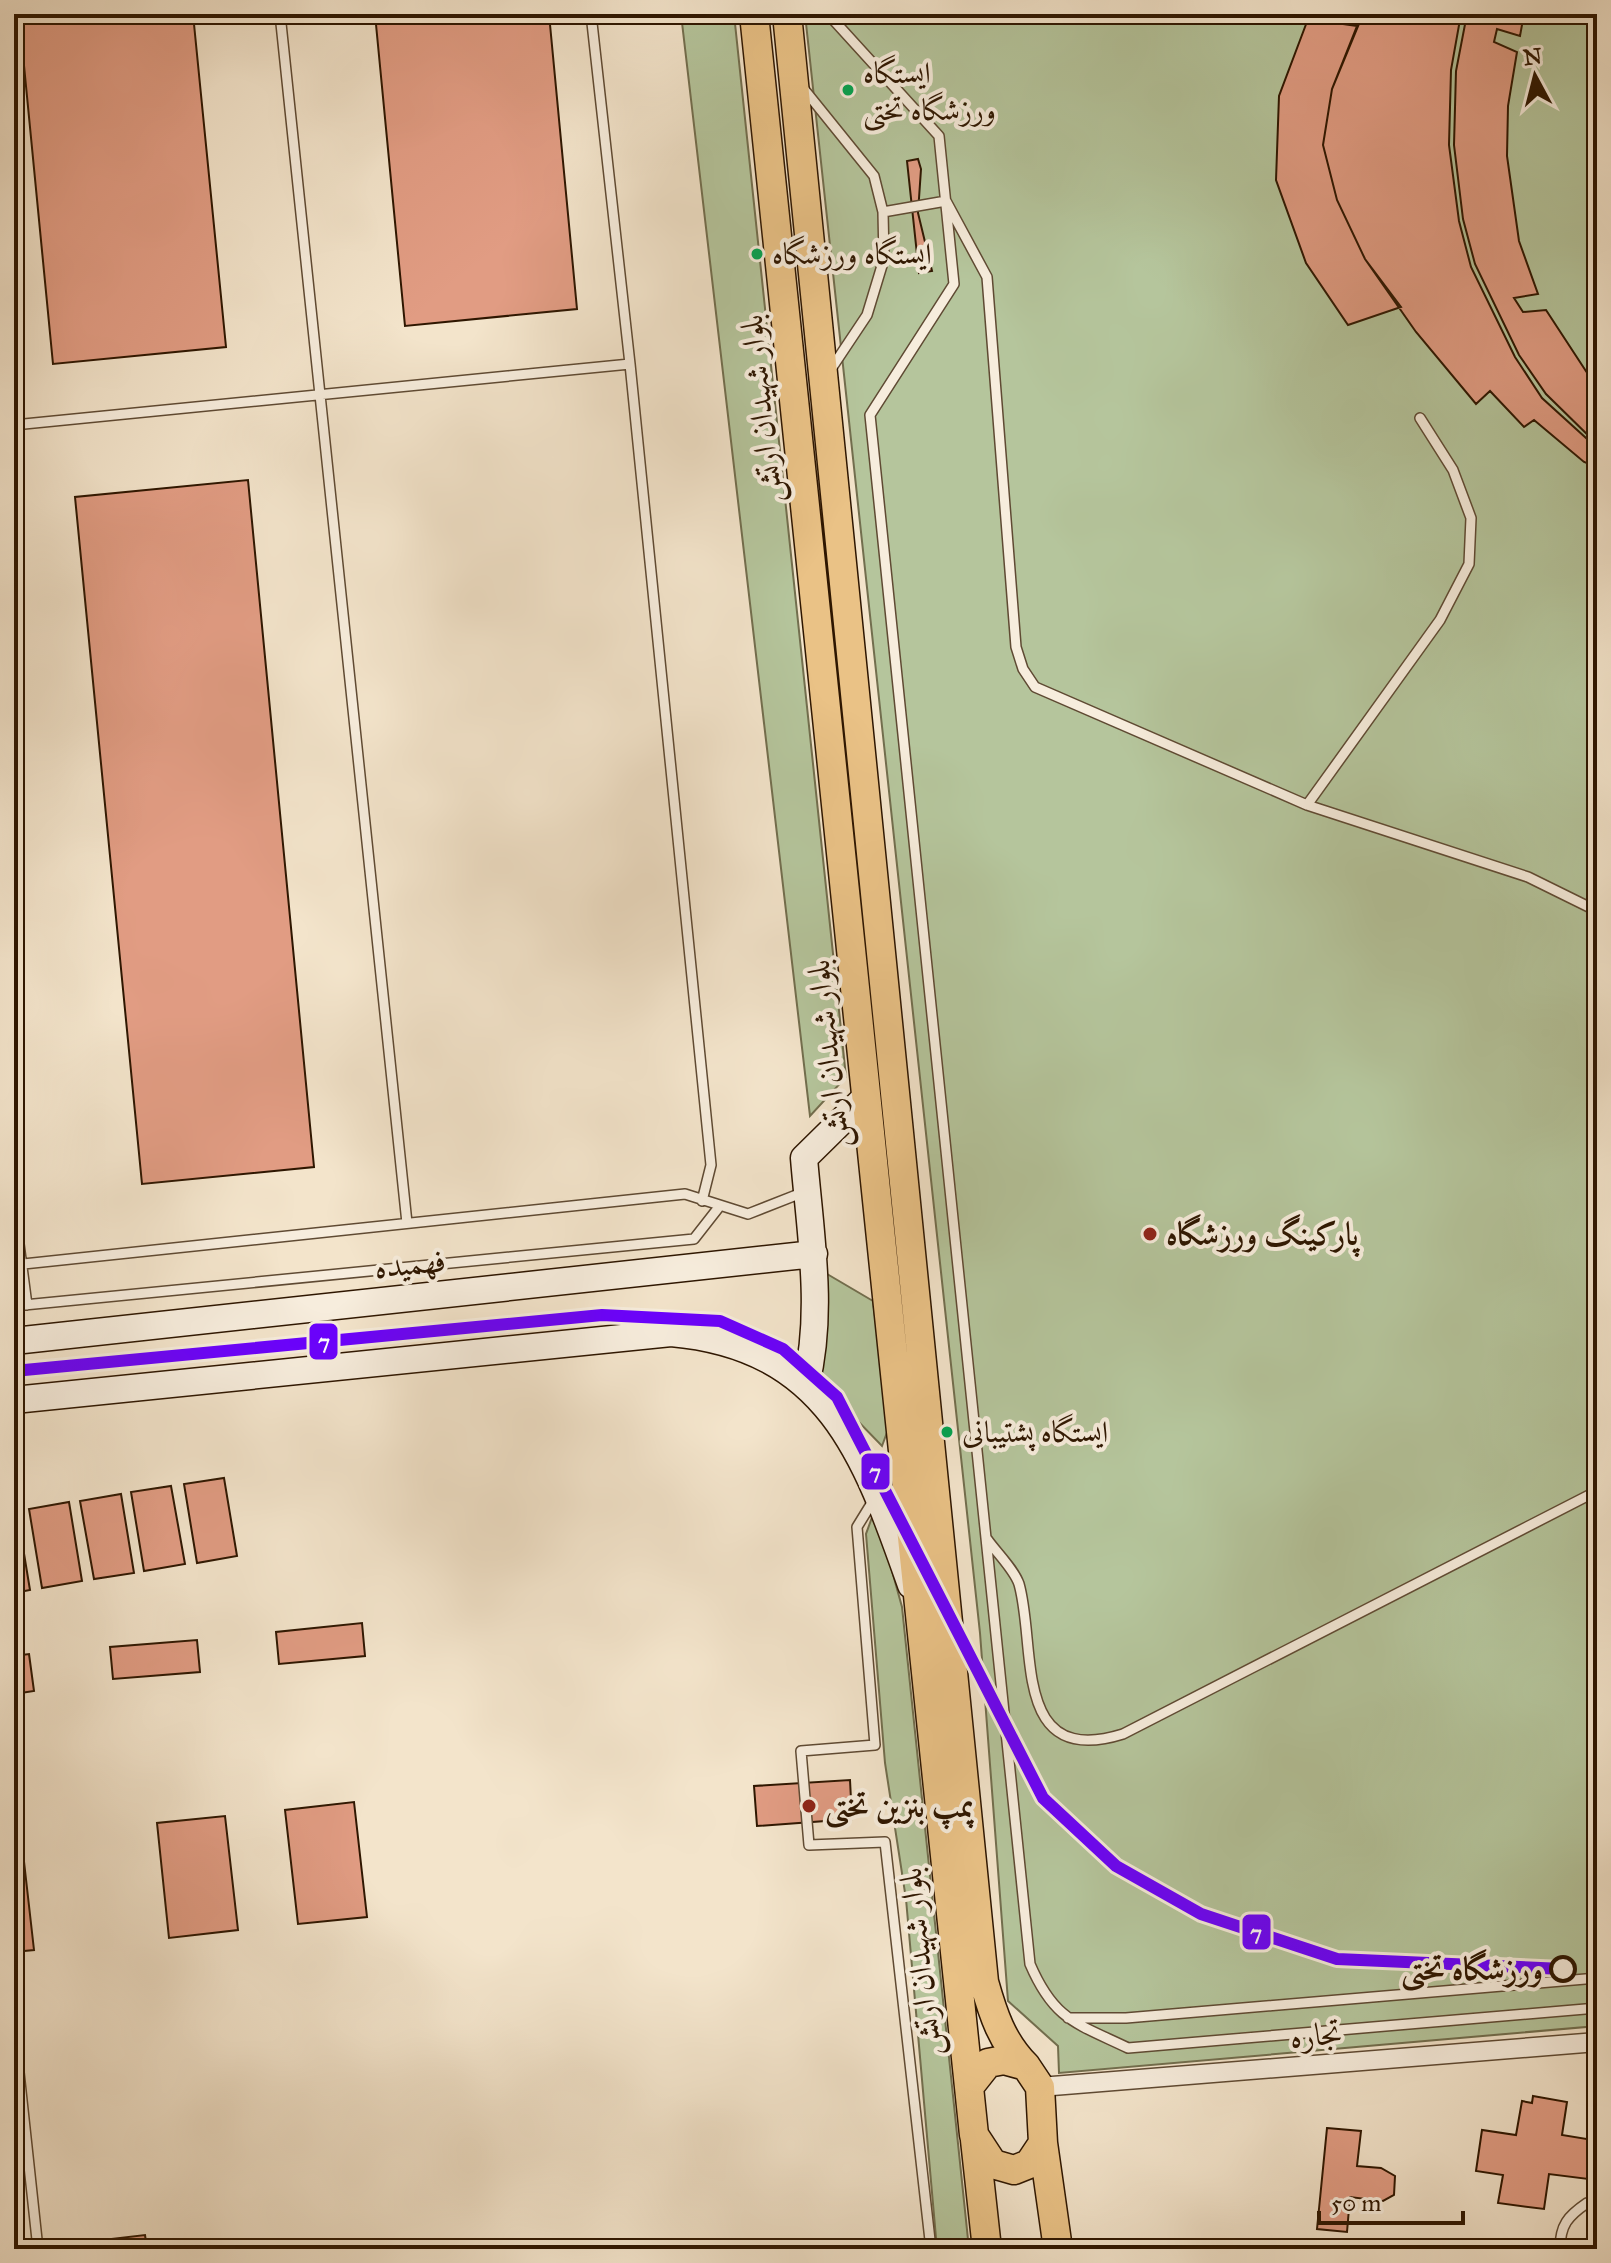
<svg xmlns="http://www.w3.org/2000/svg" width="1611" height="2263" viewBox="0 0 1611 2263" font-family="'IM FELL Great Primer',Amiri,serif">
<rect width="100%" height="100%" fill="#f3e4cb"/>
<filter id="stains"><feTurbulence type="fractalNoise" baseFrequency=".0025" numOctaves="4"/><feColorMatrix values="0 0 0 0 .2 0 0 0 0 .09 0 0 0 0 .02 0 0 0 .5 -.17"/></filter>
<radialGradient id="worn" r=".72"><stop offset=".6" stop-color="#630" stop-opacity="0"/><stop offset="1" stop-color="#630" stop-opacity=".3"/></radialGradient>
<path fill="#b5c59c" stroke="#726e4e" stroke-width="2" d="M681,14H734L846,1077L810,1116Z
M805,14H1597V2026L1059,2073L1058,2046L1008,2001L980,1633Z
M822,1271L873,1301L889,1427L882,1446L818,1380Z
M875,1509L902,1607L969,2249H937L906,1899L885,1763L866,1534Z"/>
<path fill="#e19c83" stroke="#2e1600" stroke-width="2" d="M19,14H193L226,347L53,364Z
M375,14H549L577,309L405,326Z
M1363,14H1461L1451,70L1449,145L1459,221L1471,267L1515,357L1542,398L1597,448V467L1584,462L1534,420L1524,427L1490,391L1476,404L1416,332L1365,259L1337,200L1323,145L1332,89Z
M1467,14H1524L1520,36L1497,29L1494,42L1517,52L1508,106L1507,156L1519,241L1538,294L1514,298L1523,312L1546,310L1597,388V402L1589,409L1597,415V444L1546,394L1519,355L1475,264L1463,219L1454,145L1456,71Z
M1308,19L1357,26L1332,89L1323,145L1337,200L1365,259L1401,307L1348,325L1306,263L1276,180L1279,96Z
M918,159L921,169L918,213L932,271L919,273L907,161Z
M248,480L314,1167L142,1184L75,497Z
M224,1478L237,1556L197,1563L184,1484Z
M171,1486L185,1564L144,1571L131,1492Z
M121,1494L134,1573L94,1579L80,1501Z
M69,1502L82,1581L42,1588L29,1509Z
M17,1511L30,1590L14,1593V1512Z
M362,1623L365,1656L279,1664L276,1632Z
M197,1640L200,1672L113,1679L110,1647Z
M29,1654L34,1691L14,1694V1656Z
M850,1780L852,1819L757,1826L754,1786Z
M354,1802L367,1917L298,1924L285,1810Z
M225,1816L238,1930L169,1938L157,1823Z
M21,1835L34,1950L14,1952V1836Z
M1533,2096L1567,2102L1562,2135L1593,2140L1588,2179L1549,2174L1544,2209L1498,2203L1503,2175L1476,2171L1482,2130L1516,2135L1522,2101L1532,2103Z
M1327,2128L1361,2131L1357,2166L1381,2168L1395,2176L1394,2195L1383,2201L1350,2197L1347,2232L1317,2229Z
M145,2235L147,2249H77L76,2243Z"/>
<g fill="none" stroke-linecap="round" stroke-linejoin="round">
<defs>
<path id="lane" d="M280,14L407,1223
M591,14L630,364L711,1165L702,1201
M828,14L939,136L954,284L870,415L1030,1964C1054,2020 1076,2023 1128,2048L1597,2008
M803,88L874,176L883,212L884,259L867,315L831,369
M883,212L946,201L987,277L1016,647L1023,669L1035,687L1307,805L1528,877L1597,911
M14,425L630,364
M1307,805L1440,620L1469,564L1471,518L1453,470L1420,418
M14,1206L27,1305
M14,1265L685,1194L748,1214L804,1192
M14,1306L694,1239L719,1207
M873,1501L857,1527L875,1745L801,1751L809,1845L885,1842L931,2249
M987,1539C996,1552 1014,1569 1019,1584C1037,1647 1011,1769 1123,1734L1597,1491
M1068,2018H1126L1597,1978
M14,2026L38,2249
M1560,2249C1560,2225 1568,2216 1587,2203L1597,2204"/>
<path id="street" d="M1040,2087L1597,2042"/>
<path id="secondary" d="M14,1341L814,1254
M806,1384C824,1311 810,1232 804,1158L866,1097
M14,1400L671,1333C828,1347 865,1454 911,1585"/>
<path id="primary" d="M754,14L969,2087
M787,14L984,1982C993,2014 1002,2042 1026,2066
M1004,2060L1026,2066L1040,2087L1043,2143L1029,2164L1014,2170L993,2164L974,2135L969,2087L988,2063Z
M975,2140L987,2249
M1043,2143L1058,2249"/>
</defs>
<use href="#lane" stroke="#5f4a33" stroke-width="12"/>
<use href="#street" stroke="#5f4a33" stroke-width="21"/>
<use href="#secondary" stroke="#2e1600" stroke-width="29"/>
<use href="#primary" stroke="#2e1600" stroke-width="31"/>
<use href="#lane" stroke="#f7eddd" stroke-width="9"/>
<use href="#street" stroke="#f7eddd" stroke-width="18"/>
<use href="#secondary" stroke="#f7eddd" stroke-width="26"/>
<use href="#primary" stroke="#eac286" stroke-width="28"/>
<defs>
<path id="metro-1" d="M14,1371L602,1315L720,1321L783,1349L837,1397L1043,1798L1116,1866L1201,1914L1337,1959L1563,1969"/>
</defs>
<use href="#metro-1" stroke="#f7eddd" stroke-width="18"/>
<use href="#metro-1" stroke="#6a00ff" stroke-width="12"/>
</g>
<g fill="#00a651" stroke="#f7eddd" stroke-width="3">
<circle cx="848" cy="90" r="7"/>
<circle cx="757" cy="254" r="7"/>
<circle cx="947" cy="1432" r="7"/>
</g>
<g fill="#8f2418" stroke="#f7eddd" stroke-width="3">
<circle cx="1150" cy="1234" r="8"/>
<circle cx="809" cy="1806" r="8"/>
</g>
<circle fill="#f7eddd" stroke="#2e1600" stroke-width="4" cx="1563" cy="1969" r="12"/>
<g text-anchor="middle" dominant-baseline="central" stroke-width="8" stroke-linejoin="round" paint-order="stroke">
<g font-size="30" fill="#2e1600" stroke="#f7eddd" text-anchor="start">
<text x="863" y="73">ایستگاه<tspan x="863" dy="37">ورزشگاه تختی</tspan></text>
<text x="772" y="254">ایستگاه ورزشگاه</text>
<text x="962" y="1432">ایستگاه پشتیبانی</text>
</g>
<g font-size="32" fill="#2e1600" stroke="#f7eddd">
<text transform="translate(761 409) rotate(-96)">بلوار شهیدان ارتش</text>
<text transform="translate(828 1054) rotate(-96)">بلوار شهیدان ارتش</text>
<text transform="translate(410 1264) rotate(-6)">فهمیده</text>
<text transform="translate(920 1962) rotate(-96)">بلوار شهیدان ارتش</text>
<text transform="translate(1316 2035) rotate(-5)">تجاره</text>
</g>
<g font-size="32" font-weight="bold" fill="#2e1600" stroke="#f7eddd" text-anchor="start">
<text x="1166" y="1234">پارکینگ ورزشگاه</text>
<text x="825" y="1806">پمپ بنزین تختی</text>
</g>
<g font-size="32" font-weight="bold" fill="#2e1600" stroke="#f7eddd" text-anchor="end">
<text x="1543" y="1969">ورزشگاه تختی</text>
</g>
</g>
<g stroke="#f7eddd" stroke-width="3">
<rect x="308" y="1322" width="31" height="39" rx="8" fill="#6a00ff"/>
<rect x="860" y="1452" width="31" height="39" rx="8" fill="#6a00ff"/>
<rect x="1241" y="1913" width="31" height="38" rx="8" fill="#6a00ff"/>
</g>
<g font-size="22" text-anchor="middle" font-weight="bold" fill="#fff">
<text x="324" y="1349">7</text>
<text x="875" y="1479">7</text>
<text x="1256" y="1940">7</text>
</g>
<rect width="1611" height="2263" fill="none" stroke="#f3e4cb" stroke-width="48"/>
<rect x="16" y="16" width="1579" height="2231" fill="none" stroke="#2e1600" stroke-width="4"/>
<rect x="24" y="24" width="1563" height="2215" fill="none" stroke="#2e1600" stroke-width="2"/>
<g transform="translate(1535 76) rotate(353)" stroke="#f7eddd" stroke-width="6" paint-order="stroke">
<path d="M0-6L14 30L0 20L-14 30Z" fill="#2e1600"/>
<text y="-12" font-size="22" font-weight="bold" text-anchor="middle" fill="#2e1600">N</text>
</g>
<path d="M1319 2211v12h144v-12" fill="none" stroke="#2e1600" stroke-width="4"/>
<text x="1331" y="2211" font-size="24" fill="#2e1600" stroke="#f7eddd" stroke-width="6" paint-order="stroke">50 m</text>
<rect width="100%" height="100%" filter="url(#stains)"/>
<rect width="100%" height="100%" fill="url(#worn)"/>
</svg>
